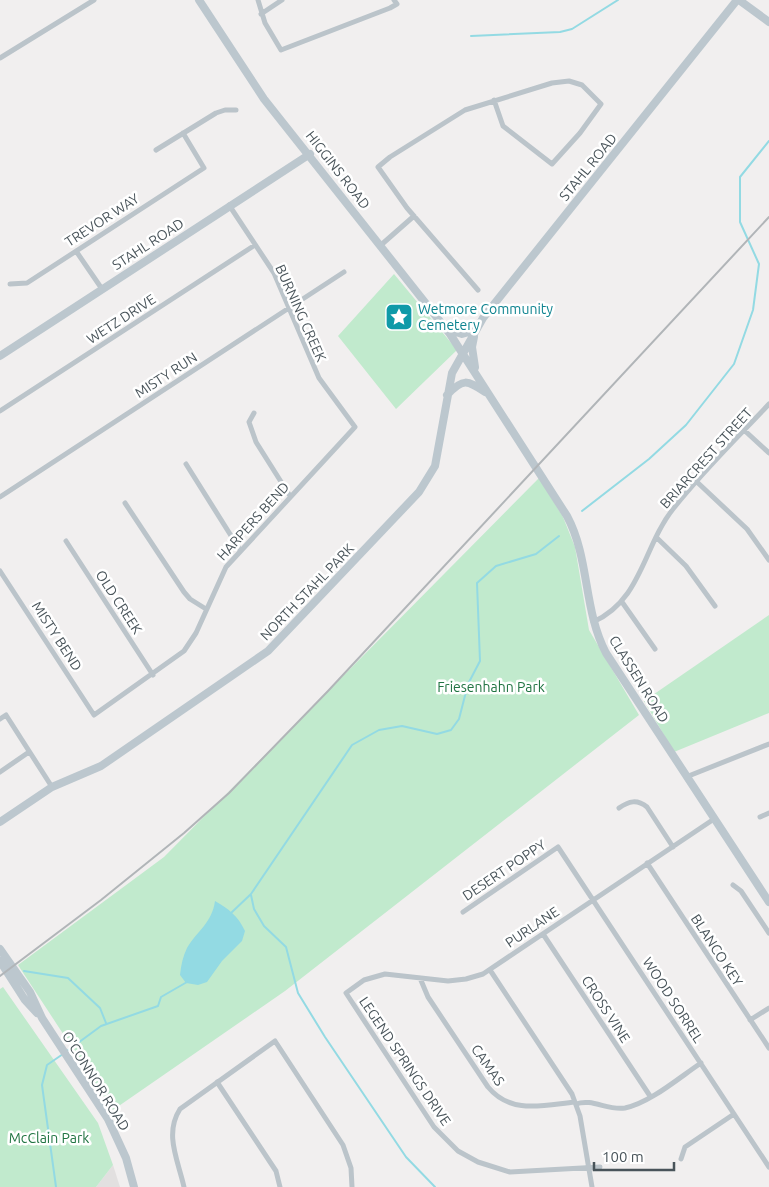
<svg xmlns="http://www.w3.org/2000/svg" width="769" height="1187" viewBox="0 0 769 1187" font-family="Ubuntu,sans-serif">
<rect width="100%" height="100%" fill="#f1efef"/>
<path fill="#e2e0e0" d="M113,1165L120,1187H96Z"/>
<path fill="#c1eacd" d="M394,274L457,350L396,409L338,336Z
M539,478L563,517L575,547L589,630L639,715L285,991L113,1110L18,965L164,857Z
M769,615V713L674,752L644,701Z
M3,987L98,1123L113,1165L96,1187H0V989Z"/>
<path fill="#93dae3" d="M215,901C229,909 238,916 245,931L242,941L222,961L207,982L198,985L186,983L180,975C181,965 183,956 187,948C197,931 212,923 215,901Z"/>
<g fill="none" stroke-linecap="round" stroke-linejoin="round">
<path stroke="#93dae3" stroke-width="2" d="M471,36L560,32L572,29L618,0
M582,511L649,459L686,425L734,364L753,310L759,264L740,222V177L769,141
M251,895L254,909L264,926L286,947L298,993L325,1037L406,1157L435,1187
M231,913L251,894L352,745L379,730L402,726L437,734L451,730L459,719L468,684L480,661L477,583L496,566L536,554L559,536
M24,971L68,978L100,1008L106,1023
M67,1051L101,1026L158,1006L161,997L187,982
M56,1187L42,1085L47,1065L63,1054"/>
<path stroke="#bbc4ca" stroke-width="5" d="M258,0L265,23L281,50L390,8L397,4L394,0
M261,14L282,0
M0,58L94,0
M156,150L216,113L225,110H236
M381,245L414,216
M76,251L102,289
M10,284L27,283L204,168L183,133
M478,290L407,208L378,167L390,157L465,110L552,83L569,81L582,85L601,104L580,133L552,164L503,126L494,100
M0,411L255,245
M254,413L249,422L256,442L290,496
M744,430L769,453
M186,464L240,550
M697,482L747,529L769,560
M0,497L344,272
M125,503L184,592L190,599L206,609
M656,537L686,566L715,606
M66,541L153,675
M0,571L94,715L184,651L196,633L226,567L355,427L319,378L274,273L229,205
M622,602L655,649
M593,622C642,600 643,547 673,509C702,472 737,438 769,404
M0,719L6,715L52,787
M0,772L29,752
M686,777L769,744
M619,808C629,801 637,799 647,807L673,847
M760,817L769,813
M647,863L769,1048
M733,885L741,891L769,933
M463,912L558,847L769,1167
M543,934L650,1096
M490,970L572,1094L580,1116L592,1187
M420,978L428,997L488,1087C511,1115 544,1105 575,1102
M750,1020L769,1008
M217,1082L276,1171L280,1187
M576,1104C592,1098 608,1111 625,1108C650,1103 680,1077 701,1063
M681,1159L685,1147L734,1114
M600,1167L510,1172L478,1162L458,1151L434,1127L346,993L364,980L385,974L448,981L466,979L483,974L714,819
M184,1187C178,1160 164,1134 180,1109L275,1041L343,1145L351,1168L352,1187"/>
<path stroke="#bcc7ce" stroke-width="8" d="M199,0L264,99L450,334L567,516C590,559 583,609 606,653L769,902
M739,0L769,22
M447,329L462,334L476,330
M474,337L472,347L475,367
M0,356L310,154
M447,395C463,378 467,380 485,392
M0,822L52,787L101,766L268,651L419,492L435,466L452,373L483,318L737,0
M0,949L30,992L42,1018L108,1119L126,1158L134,1187
M0,961L25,1000L37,1013"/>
<path stroke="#b1b5b8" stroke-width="2" d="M0,976L101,900L184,833L229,793L328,691L769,217"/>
</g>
<defs>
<symbol id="sight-square" viewBox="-11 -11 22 22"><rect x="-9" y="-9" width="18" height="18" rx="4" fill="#0f9aa8" stroke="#fff"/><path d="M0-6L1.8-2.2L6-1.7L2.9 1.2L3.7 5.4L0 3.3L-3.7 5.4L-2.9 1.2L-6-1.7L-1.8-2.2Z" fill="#fff"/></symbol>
</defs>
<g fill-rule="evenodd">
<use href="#sight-square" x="383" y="301" width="32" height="32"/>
</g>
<g text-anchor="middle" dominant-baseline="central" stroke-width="5" stroke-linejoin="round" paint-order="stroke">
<g font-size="14" fill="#49545a" stroke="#fff">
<text transform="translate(588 167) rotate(-51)">STAHL ROAD</text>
<text transform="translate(338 170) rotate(52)">HIGGINS ROAD</text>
<text transform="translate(102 220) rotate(-33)">TREVOR WAY</text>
<text transform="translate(148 244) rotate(-33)">STAHL ROAD</text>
<text transform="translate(301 313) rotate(66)">BURNING CREEK</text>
<text transform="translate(121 319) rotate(-33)">WETZ DRIVE</text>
<text transform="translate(166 375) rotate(-33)">MISTY RUN</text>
<text transform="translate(706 458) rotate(-48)">BRIARCREST STREET</text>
<text transform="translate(253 521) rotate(-48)">HARPERS BEND</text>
<text transform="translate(307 592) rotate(-46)">NORTH STAHL PARK</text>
<text transform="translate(119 602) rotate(57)">OLD CREEK</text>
<text transform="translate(57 636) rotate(57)">MISTY BEND</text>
<text transform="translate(639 679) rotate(58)">CLASSEN ROAD</text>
<text transform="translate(504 870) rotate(-34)">DESERT POPPY</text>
<text transform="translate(532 927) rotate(-34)">PURLANE</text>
<text transform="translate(717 950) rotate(57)">BLANCO KEY</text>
<text transform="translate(673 1000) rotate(57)">WOOD SORREL</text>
<text transform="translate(606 1009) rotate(57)">CROSS VINE</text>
<text transform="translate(405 1061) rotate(56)">LEGEND SPRINGS DRIVE</text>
<text transform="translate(488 1065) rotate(55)">CAMAS</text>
<text transform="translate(96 1081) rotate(58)">O'CONNOR ROAD</text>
</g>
<g font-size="14" fill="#0d838f" stroke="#fff" text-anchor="start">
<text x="418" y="309">Wetmore Community<tspan x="418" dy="16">Cemetery</tspan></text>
</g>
<g font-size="14" fill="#207442" stroke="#fff">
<text x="491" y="687">Friesenhahn Park</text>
<text x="49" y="1138">McClain Park</text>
</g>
</g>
<path d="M594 1162v8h80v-8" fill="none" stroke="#49545a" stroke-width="2.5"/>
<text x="602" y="1162" font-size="15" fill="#49545a" stroke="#ffffff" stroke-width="4" paint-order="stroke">100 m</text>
</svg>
